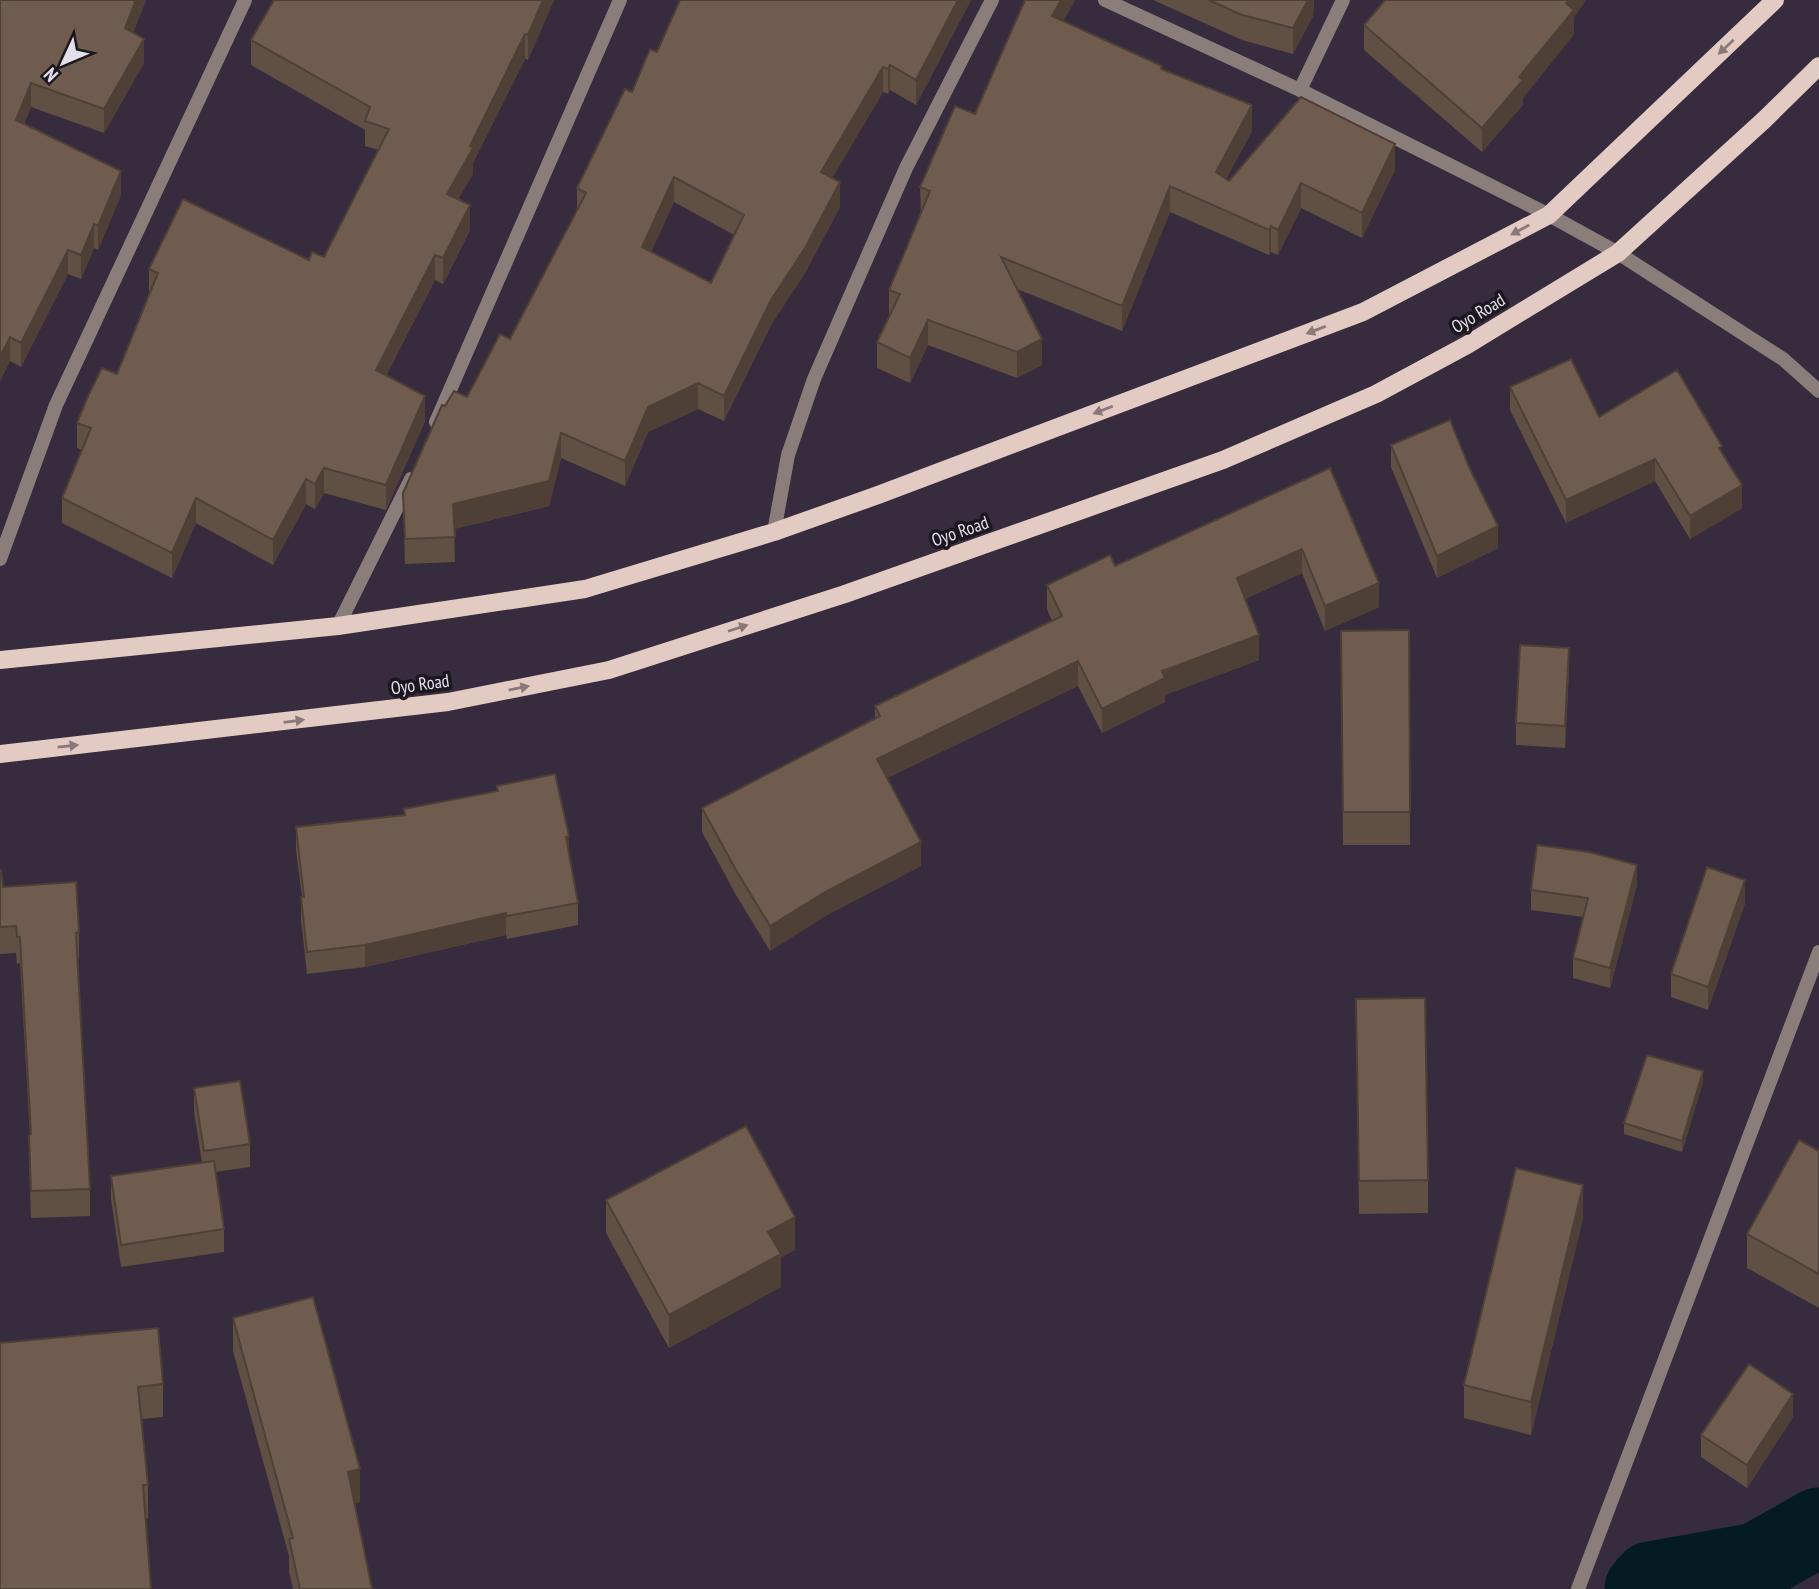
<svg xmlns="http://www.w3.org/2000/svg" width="1819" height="1589" viewBox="0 0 1819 1589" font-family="'PT Sans Narrow',sans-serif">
<rect width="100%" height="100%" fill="#362c3e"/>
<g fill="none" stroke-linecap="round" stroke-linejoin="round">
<path stroke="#041b23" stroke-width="79" d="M1644,1589L1651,1581L1757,1562L1819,1527"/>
<path stroke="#8a7e7a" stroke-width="14" d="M1105,0L1300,90L1549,215L1618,253L1783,359L1819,391
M1300,90L1343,0
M436,422L620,0
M774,532L788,455L814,379L906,168L992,0
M0,559L56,405L245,0
M338,626L411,479
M1578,1589L1819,952"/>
<path stroke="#e3cac3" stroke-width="18" d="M0,660L338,626L585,589L774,532L878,495L1363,312L1549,215L1775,0
M0,754L448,702L609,670L845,594L1223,460L1376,394L1467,345L1618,253L1764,120L1819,66"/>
</g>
<path fill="#604f43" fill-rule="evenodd" d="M0,0H146L133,33L144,63L104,133L31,107L24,124L121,195L98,250L94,248L81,279L68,274L21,367L10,361L0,381Z
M274,0H554L528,60L525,59L473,163V174L458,199L470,230L443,284L435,280L386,376L425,421L386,510L324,493L315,509L306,504L273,565L196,523L172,578L62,523V498L82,450L77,448V423L117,374L149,294V269L309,260L324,257L379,150L365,146V130L251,65V40Z
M971,0L916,105L890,90L888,94L883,92L832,178L840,207L805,273L771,325L724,421L698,409L648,432L625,486L561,458L549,506L454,529L455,562L405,564L403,493L445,406L467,397L510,339L577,210V188L632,92L657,52ZM674,202L734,235L711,283L651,252Z
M1025,0H1075L1063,21L1162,69L1252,131L1226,179L1229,181L1395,170L1362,238L1301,208L1278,255L1271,252L1269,255L1170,212L1122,331L1017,289L1042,365L1017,378L928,345L910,383L877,368V342L890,316L889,315V290L921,213L920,187L975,114Z
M1153,0H1314L1313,16L1293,54L1242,40Z
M1385,0H1586L1574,17V34L1523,98V105L1482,152L1364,50V25Z
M1510,387L1599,417L1722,453L1742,508L1690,539L1655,481L1566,523L1510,410Z
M1391,445L1498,548L1437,578L1391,467Z
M1330,468L1379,607L1325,631L1302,573L1245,599L1259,660L1165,695V702L1102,733L1078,686L887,778L921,866L825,916L770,951L736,895L702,832V808L875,719V706L1052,621L1047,609V585L1115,566Z
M1409,630L1410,845H1343L1341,631Z
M1569,670L1565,748L1516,745V723Z
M497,786L569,854L578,903V925L507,939L506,935L365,967L307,974L301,920V897H302L296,850V827L404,815V809L497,791Z
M0,870L3,887L79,932V959H78L90,1189V1216L31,1218L29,1161L30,1135L20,963L17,964L16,953L0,954Z
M1637,885L1610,988L1573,978V958L1584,917L1531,910V890Z
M1745,903L1708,1010L1671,997V974Z
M1356,999L1428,1180V1213L1359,1214Z
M1703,1082L1682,1152L1624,1134V1123Z
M194,1088L250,1144V1167L215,1172L224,1229V1252L121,1267L111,1199V1176L202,1163L194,1111Z
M1819,1151V1308L1747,1268V1234Z
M606,1200L795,1250L781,1257V1287L669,1348L606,1233Z
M1583,1218L1531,1435L1464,1418V1385Z
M233,1318L360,1502L355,1503L372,1589H293L289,1572V1556L233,1351Z
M0,1343L163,1384V1417L141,1419L148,1485V1518H146Z
M1793,1417L1747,1488L1701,1457V1435Z"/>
<path fill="#4e4037" d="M136,0H146L125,52V28Z
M543,0H554L528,60V35Z
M958,0H971L916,105V80Z
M1061,0H1075L1052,42V16Z
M1307,0H1314L1313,16L1293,54V28Z
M1569,0H1586L1574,17V34L1523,98V105L1482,152V128L1519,77Z
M525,34V59L473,163V174L447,219V194Z
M144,39V63L104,133V109Z
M890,65V90L888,94V69Z
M883,67V92L821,197V172Z
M31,83V107L16,144V120Z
M1252,105V131L1216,198V172Z
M1395,144V170L1362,238V213Z
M121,171V195L98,250V226Z
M674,177V202L642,272V247Z
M840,182V207L805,273L771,325L724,421V396L771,300Z
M1301,183V208L1278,255V230Z
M1170,186V212L1122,331V306Z
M470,205V230L443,284V258Z
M94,224V248L81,279V255Z
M1271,226V252L1269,255V230Z
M68,250V274L21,367V343Z
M435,255V280L376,395V370Z
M928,320V345L910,383V358Z
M10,337V361L0,381V357Z
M1042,339V365L1017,378V352Z
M698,383V409L648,432L625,486V461L648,407Z
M425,396V421L386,510V485Z
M561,433V458L549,506L453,529V504Z
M1655,459V481L1566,523V500Z
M324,468V493L315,509V484Z
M306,479V504L273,565V540Z
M1742,485V508L1690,539V516Z
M196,498V523L172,578V553Z
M1498,526V548L1437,578V556Z
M1302,549V573L1237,603V578Z
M1379,583V607L1325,631V606Z
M1259,635V660L1165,695V702L1102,733V709L1162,671Z
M1569,648V670L1565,748V726Z
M1078,661V686L877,783V759Z
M569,836V859L566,837Z
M921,842V866L825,916L770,951V926L825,892Z
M1637,865V885L1610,988V968Z
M1745,880V903L1708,1010V987Z
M506,913V935L365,967V945Z
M1703,1071V1082L1682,1152V1141Z
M1583,1185V1218L1531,1435V1402Z
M795,1217V1250L781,1257V1287L669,1348V1315L768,1232Z
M1793,1394V1417L1747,1488V1465Z
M360,1469V1502L348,1505V1472Z"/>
<path fill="#705c4e" stroke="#4e4037" stroke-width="2" fill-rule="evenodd" d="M0,0H136L125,28L144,39L104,109L31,83L16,120L121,171L98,226L94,224L81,255L68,250L21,343L10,337L0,357Z
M274,0H543L528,35L525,34L470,146L473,148L447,194L470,205L443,258L435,255L376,370L425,396L386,485L324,468L315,484L306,479L273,540L196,498L172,553L62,498L91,428L77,423L89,394L102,368L117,374L158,273L149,269L183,199L309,260L312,252L324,257L389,129L365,121L370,107L251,40Z
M680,0H958L916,80L890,65L888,69L883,67L821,172L840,182L805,248L771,300L724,396L698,383L648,407L625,461L561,433L549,481L453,504L455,537L405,539L403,493L442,405L445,406L454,391L467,397L500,334L510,339L586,193L577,188L625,89L632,92L650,49L657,52ZM674,177L744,215L711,283L642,247Z
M1025,0H1061L1052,16L1162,66L1161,69L1252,105L1216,172L1229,181L1301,97L1395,144L1362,213L1301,183L1278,230L1271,226L1269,230L1170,186L1122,306L1001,257L1042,339L1017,352L928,320L910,358L877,342L900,294L889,290L930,191L920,187L955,106L975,114Z
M1209,0H1308L1293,28L1242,15Z
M1385,0H1569L1566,3L1574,10L1519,77L1523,80L1482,128L1364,25Z
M1571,359L1599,417L1677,370L1722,446L1719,448L1742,485L1690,516L1655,459L1566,500L1510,387Z
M1450,420L1469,467L1498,526L1437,556L1391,445Z
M1330,468L1379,583L1325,606L1302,549L1237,578L1259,635L1162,671L1165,678L1102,709L1078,661L877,759L921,842L825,892L770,926L736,870L702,808L880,716L875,706L1062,616L1047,585L1110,555L1115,566Z
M1409,630L1410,812H1343L1341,631Z
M1520,645L1569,648L1565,726L1516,723Z
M555,774L569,836L566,837L578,903L507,916L506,913L365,945L307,952L301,897H304L296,827L405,815L404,809L498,791L497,786Z
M1537,845L1589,852L1637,865L1610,968L1573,958L1588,898L1531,890Z
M1707,867L1745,880L1708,987L1671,974Z
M0,870H1L3,887L76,882L79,932L76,933L90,1189L31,1191L29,1135L31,1134L20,937H17L16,926L0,927Z
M1425,998L1428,1180L1359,1181L1356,999Z
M1647,1055L1703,1071L1682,1141L1624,1123Z
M240,1081L250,1144L204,1151L194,1088Z
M746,1126L795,1217L768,1232L781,1254L669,1315L606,1200Z
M1799,1140L1819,1151V1274L1747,1234Z
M214,1161L224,1229L121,1245L111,1176Z
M1516,1168L1583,1185L1531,1402L1464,1385Z
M313,1297L360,1469L348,1472L372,1589H300L289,1539L293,1538L233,1318Z
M158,1328L163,1384L138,1387L148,1485H143L151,1589H0V1343Z
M1749,1364L1793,1394L1747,1465L1701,1435Z"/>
<defs><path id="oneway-solid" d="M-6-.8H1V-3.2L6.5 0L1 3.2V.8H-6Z" transform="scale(1.75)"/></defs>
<g fill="#897979">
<use href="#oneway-solid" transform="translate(1726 47) rotate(137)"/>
<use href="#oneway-solid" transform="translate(1520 230) rotate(152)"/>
<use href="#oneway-solid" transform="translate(1316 330) rotate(159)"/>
<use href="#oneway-solid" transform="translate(1103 410) rotate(159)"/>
<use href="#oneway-solid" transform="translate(738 628) rotate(-18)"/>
<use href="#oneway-solid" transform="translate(519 688) rotate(-11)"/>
<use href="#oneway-solid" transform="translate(294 721) rotate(-7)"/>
<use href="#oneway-solid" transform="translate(68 746) rotate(-6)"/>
</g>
<g text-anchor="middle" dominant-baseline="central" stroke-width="7" stroke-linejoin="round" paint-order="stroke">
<g font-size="18" fill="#e5dfeb" stroke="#1b171f">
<text transform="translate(1478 313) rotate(-31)">Oyo Road</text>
<text transform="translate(960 531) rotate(-19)">Oyo Road</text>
<text transform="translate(420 684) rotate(-8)">Oyo Road</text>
</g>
</g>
<g transform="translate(63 63) rotate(226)" stroke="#1b171f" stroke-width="5" paint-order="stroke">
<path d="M0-5L12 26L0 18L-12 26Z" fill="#e5dfeb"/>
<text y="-10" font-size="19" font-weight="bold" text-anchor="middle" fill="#e5dfeb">N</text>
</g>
</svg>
